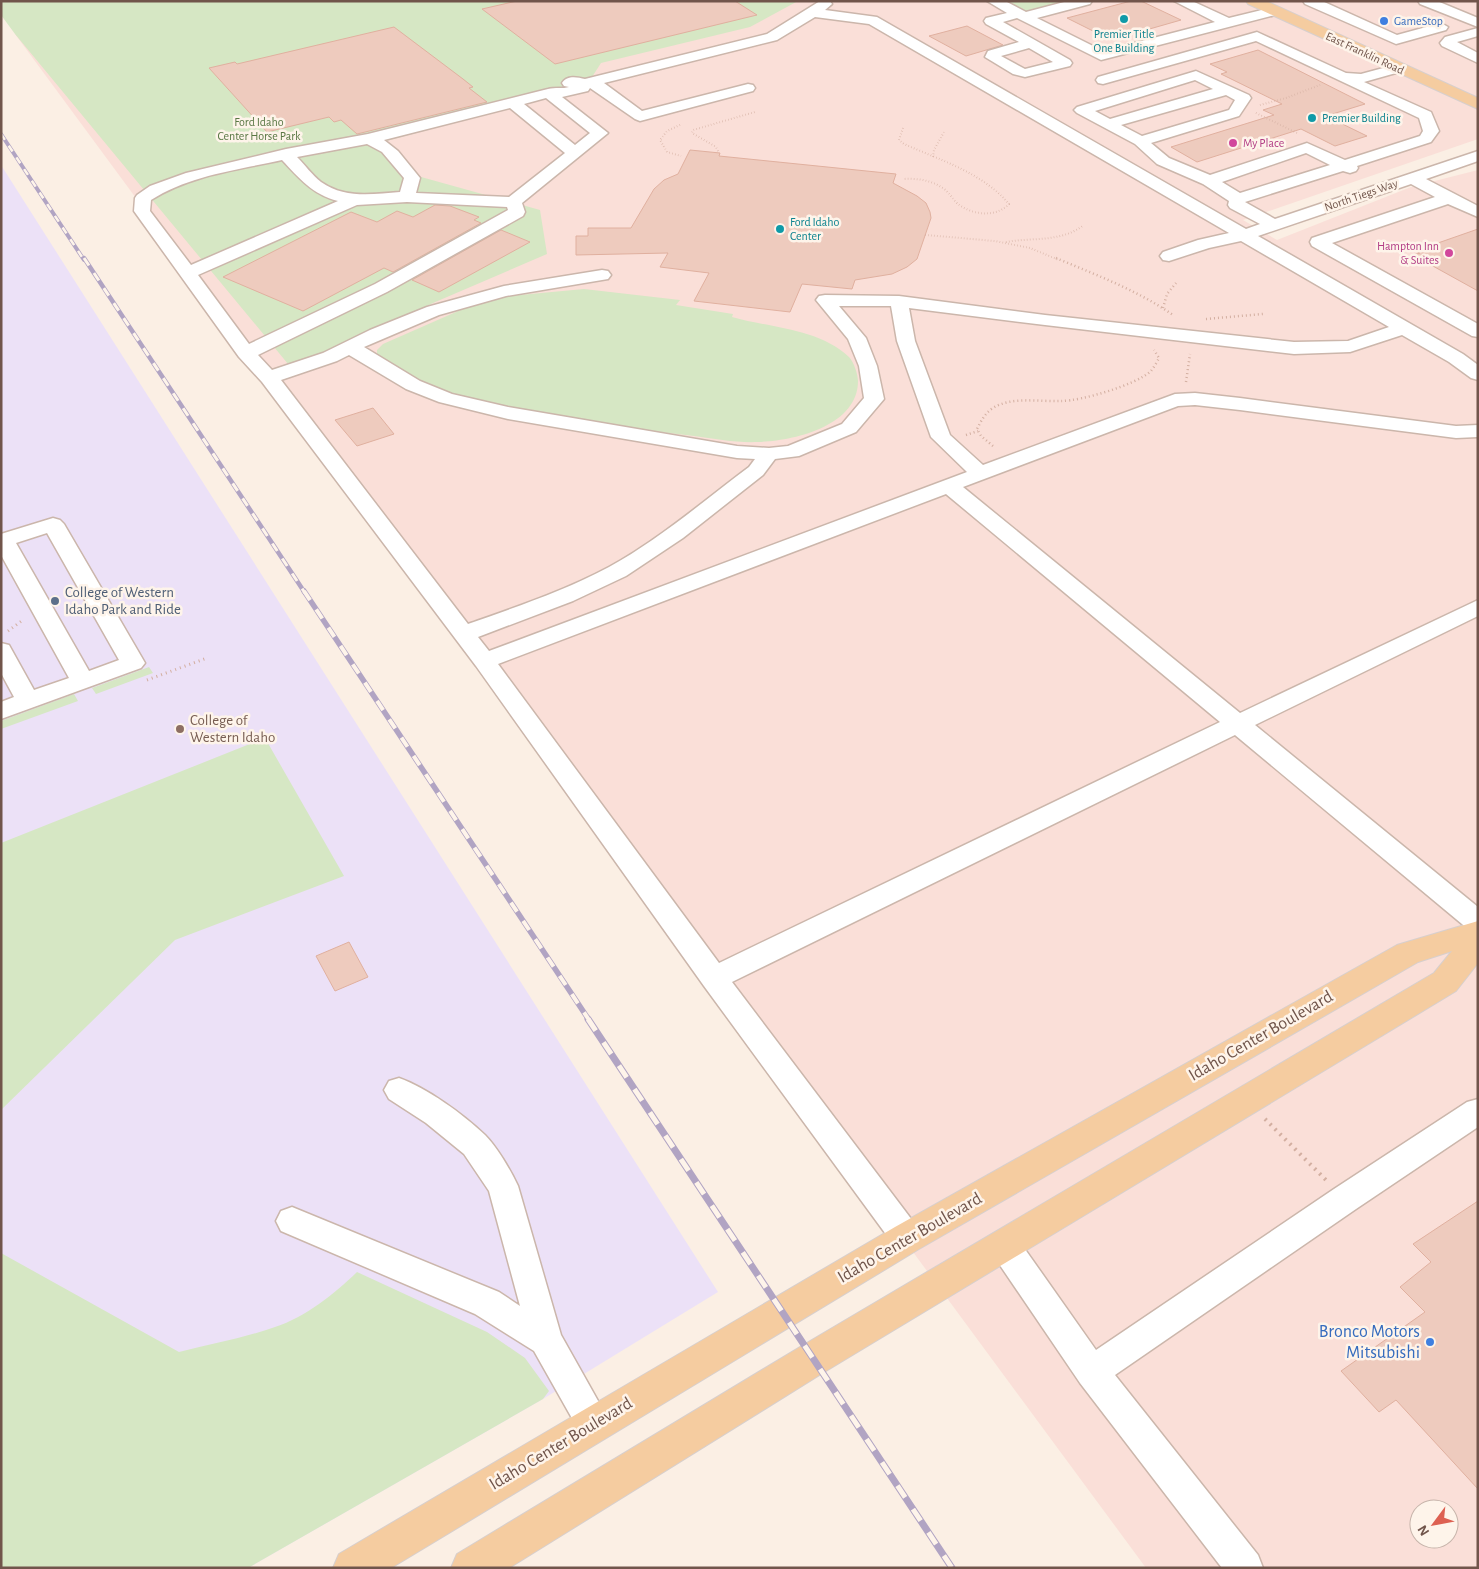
<svg xmlns="http://www.w3.org/2000/svg" width="1479" height="1569" viewBox="0 0 1479 1569" font-family="'Alegreya Sans',sans-serif">
<rect width="100%" height="100%" fill="#fbefe4"/>
<path fill="#fadfd8" fill-rule="evenodd" d="M170,1H1478V139L1243,220L1277,240L1411,187L1478,170V1568H1146L15,34ZM1419,1509H1449V1539H1419Z"/>
<path fill="#ece1f7" d="M1,165L718,1292L543,1399L248,1568H1Z"/>
<path fill="#d6e7c4" d="M1,1H798L750,27L601,63L585,88L386,141L414,175L540,210L547,254L433,303L293,370L15,34L1,15Z
M1004,1H1073L1027,13Z
M584,289L680,300L676,305L733,314L732,317C770,328 818,328 849,357C854,362 858,375 858,381C858,426 794,441 758,442C737,443 715,439 694,436C658,432 621,426 585,420C548,414 509,411 473,402C438,393 408,375 377,357V350L383,344L465,308L509,296Z
M149,667L153,673L96,694L92,688Z
M74,694L78,701L1,729V721Z
M265,738L344,876L175,940L1,1110V843Z
M1,1253L179,1352C211,1344 244,1338 275,1327C306,1317 334,1294 357,1272L487,1332L525,1358L549,1391L543,1399L248,1568H1Z"/>
<path fill="#eecbbe" stroke="#e0b09f" d="M517,1H735L757,15L555,64L482,9Z
M1131,1H1141L1181,20L1111,40L1067,18Z
M967,26L1003,45L966,56L929,36Z
M394,27L463,79L473,87L469,88L487,102L357,134L341,120L334,122L329,117L267,132L209,68L235,62L237,64Z
M1258,50L1365,104L1326,116L1367,136L1335,146L1301,129L1197,162L1171,147L1274,115L1263,110L1282,104L1221,74L1227,72L1210,64Z
M690,150L720,153L719,156L896,174L893,183L917,196L926,203L930,212L931,218L917,259L907,267L892,274L855,280L852,289L802,284L790,312L694,301L709,273L660,267L668,253L576,255V236H588V228H631L654,189L664,180L678,174Z
M435,205L450,206L479,217L474,220L481,223L393,272L384,268L303,311L223,277L351,212L377,222L397,211L413,217Z
M1478,229V291L1413,255L1420,253L1415,251Z
M501,230L530,242L439,292L412,280Z
M373,408L394,434L357,446L335,420Z
M349,942L368,977L335,991L316,956Z
M1478,1201V1489L1396,1400L1379,1412L1341,1371L1425,1312L1400,1287L1431,1262L1413,1244Z"/>
<g fill="none" stroke-linecap="round" stroke-linejoin="round">
<defs>
<path id="minor" d="M820,1H830L832,4L825,10L877,17L1246,229L1260,224L1230,208L1228,205L1229,201L1203,184L1157,164L1135,144L1077,113L1074,110L1077,107L1196,71L1249,95L1251,98L1239,116L1151,143L1169,158L1210,175L1307,143L1345,160L1420,136L1423,131L1419,118L1256,41L1103,84L1098,83L1096,80L1098,77L1257,32L1346,73L1361,74L1398,64L1403,65L1405,68L1403,71L1364,82L1431,112L1439,131L1431,142L1357,166L1358,168L1356,171L1350,173L1343,171L1245,202L1275,219L1478,151V161L1426,179L1478,206V217L1448,204L1332,243L1478,324V337L1472,336L1312,246L1310,242L1312,238L1435,197L1411,184L1258,236L1463,354L1478,365V380L1471,378L1449,362L1402,335L1350,352L1294,354L1045,325L909,308L915,341L950,435L983,465L1175,394L1195,393L1240,398L1456,426L1478,425V437L1456,438L1240,410L1195,405L1178,406L963,487L1240,713L1478,600V616L1255,725L1478,907V932L1468,929L1235,735L732,982L918,1228L923,1238L918,1248L907,1252L896,1248L704,986L476,666L262,382L239,357L134,211L135,198L137,195L150,186L186,173L286,149L368,134L548,89C555,87 563,89 569,87L564,86L562,83C567,75 577,77 585,79L767,34ZM815,17L869,24L1229,233L1198,240L1163,252L1160,256L1163,260L1169,261L1209,248L1241,241L1389,327L1348,341L1294,342L1045,315L899,296L825,295L819,296L816,300L848,339L859,366L864,398L842,424L788,446L769,448L737,446L508,407L452,394L420,381L364,347L439,315L506,296L608,279L611,275L608,271L602,270L504,286L427,307L370,330L323,353L272,370L258,355L387,292L523,216L525,212L522,203L608,133L562,97L588,91L590,88L635,119L640,121L753,91L755,88L753,85L748,84L642,111L604,83L777,40ZM1195,80L1213,89L1110,119L1095,111ZM1226,95L1235,100L1229,110L1142,136L1121,125ZM546,98L590,133L575,145L524,104ZM510,108L565,153L509,197L416,193L420,178L398,151L384,140ZM367,144L382,152L404,178L400,192C373,194 345,199 321,182C312,175 305,165 297,157ZM1306,153L1330,165L1240,193L1222,182ZM282,160C299,178 313,195 338,201L191,265L150,211L151,200C190,175 238,170 282,160ZM407,202L507,207L508,210L375,284L249,344L198,275L357,205ZM839,306H891L897,341L931,437L967,472L489,651L478,637L573,601L626,576L683,538L763,475L775,459L799,456L856,432L884,399L877,366L866,338ZM349,355L406,389L439,402L508,419L737,458L755,459L749,467C705,500 657,541 609,567C564,591 516,607 468,624L281,380L337,361ZM946,494L1220,722L719,963L498,664Z
M987,1H1005L1026,12L1068,1H1092L1090,4L1037,18L1103,51L1215,22L1174,1H1192L1229,18L1274,7L1281,11L1279,14L1101,60L1017,18L1003,22L1070,60L1072,63L1070,66L1025,77L1013,74L985,57L988,51L1019,42L986,24L984,21L986,18L1007,13ZM1029,48L1053,62L1025,69L1001,56Z
M1303,1H1322L1397,35L1441,23L1448,27L1446,30L1396,44L1305,4Z
M1418,1H1437L1478,18V27L1420,4Z
M1478,28V36L1457,42L1478,53V63L1442,46L1440,43L1445,37Z
M53,518L60,520L64,524L145,663L141,668L1,719V702L14,697L1,673V643L9,645L34,690L69,678L1,555V534ZM47,533L119,660L89,671L16,543Z
M399,1078C427,1088 463,1114 485,1135C497,1147 511,1171 518,1186L561,1335L611,1424L606,1436L594,1441L582,1436L534,1351L475,1314L281,1231L276,1221L281,1211L292,1207L499,1292L520,1306L489,1191L464,1154L426,1123L389,1099L384,1090L389,1081Z
M1478,1099V1127L1356,1209L1115,1375L1258,1555L1263,1568H1222L1080,1383L993,1255L988,1245L993,1235L1004,1231L1015,1235L1096,1350L1334,1189L1467,1102Z"/>
<path id="major" d="M1246,1H1266L1478,98V109L1248,4Z
M1478,921V963L1456,991L826,1371L509,1568H451L457,1554L800,1347L1434,973L1452,951L1418,962L919,1249L391,1568H333L339,1554L895,1227L1397,945Z"/>
</defs>
<use href="#minor" stroke="#cbb6ab" stroke-width="3"/>
<use href="#major" stroke="#d7cfcd" stroke-width="2"/>
<path stroke="#d3afa1" stroke-width="2" stroke-dasharray="0.5 2.5" stroke-linecap="butt" d="M1260,105L1286,98L1320,85
M1256,113L1297,133
M680,125L667,131L660,140L667,152L681,156
M903,128L899,140L904,144C940,160 983,173 1009,204C996,218 972,215 958,204C952,199 949,191 941,187C930,180 916,178 903,179
M718,151L716,147L692,133L693,130L755,112
M933,157L934,150L944,132
M925,235L995,241L1030,248L1059,260
M1006,242C1033,237 1060,243 1084,225"/>
<path stroke="#d3afa1" stroke-width="2.5" stroke-dasharray="1 3" stroke-linecap="butt" d="M1056,258C1096,275 1137,290 1173,315
M1163,308L1167,294L1176,283
M1206,319L1263,314
M1186,382L1190,354
M966,435L978,431
M993,446L981,436L977,429C981,421 985,413 993,408C1012,396 1040,402 1061,401C1081,401 1136,385 1151,371C1154,367 1157,362 1159,358L1154,350"/>
<path stroke="#d3afa1" stroke-width="3" stroke-dasharray="1 4" stroke-linecap="butt" d="M8,631L23,620
M147,680L207,658"/>
<path stroke="#d3afa1" stroke-width="4" stroke-dasharray="2 5" stroke-linecap="butt" d="M1265,1119L1326,1180"/>
<use href="#minor" fill="#fff" fill-rule="evenodd"/>
<use href="#major" fill="#f5cca0" fill-rule="evenodd"/>
<defs>
<path id="rail-far3" d="M1,134L84,260"/>
<path id="rail-far2" d="M84,258L305,593"/>
<path id="rail-far1" d="M304,591L589,1020"/>
<path id="rail" d="M588,1019L952,1568"/>
</defs>
<use href="#rail-far3" stroke="#b1a4c3" stroke-width="4"/>
<use href="#rail-far2" stroke="#b1a4c3" stroke-width="4.5"/>
<use href="#rail-far1" stroke="#b1a4c3" stroke-width="5.5"/>
<use href="#rail" stroke="#b1a4c3" stroke-width="7"/>
<use href="#rail-far3" stroke="#fef4ea" stroke-width="2.5" stroke-dasharray="7" stroke-linecap="butt"/>
<use href="#rail-far2" stroke="#fef4ea" stroke-width="3" stroke-dasharray="9" stroke-linecap="butt"/>
<use href="#rail-far1" stroke="#fef4ea" stroke-width="4" stroke-dasharray="11" stroke-linecap="butt"/>
<use href="#rail" stroke="#fef4ea" stroke-width="5" stroke-dasharray="14" stroke-linecap="butt"/>
</g>
<g fill="#0f9aa8" stroke="#fef4ea" stroke-width="2">
<circle cx="1124" cy="19" r="5"/>
<circle cx="1312" cy="118" r="5"/>
<circle cx="780" cy="229" r="5"/>
</g>
<g fill="#3f7fe0" stroke="#fef4ea" stroke-width="2">
<circle cx="1384" cy="21" r="5"/>
<circle cx="1430" cy="1342" r="5"/>
</g>
<g fill="#d1479c" stroke="#fef4ea" stroke-width="2">
<circle cx="1233" cy="143" r="5"/>
<circle cx="1449" cy="253" r="5"/>
</g>
<circle fill="#5c6f8a" stroke="#fef4ea" stroke-width="2" cx="55" cy="601" r="5"/>
<circle fill="#8d6e63" stroke="#fef4ea" stroke-width="2" cx="180" cy="729" r="5"/>
<g text-anchor="middle" dominant-baseline="central" stroke-width="5" stroke-linejoin="round" paint-order="stroke">
<g font-size="12" fill="#366cbe" stroke="#fef4ea" text-anchor="start">
<text x="1394" y="21">GameStop</text>
</g>
<g font-size="12" fill="#0d838f" stroke="#fef4ea" text-anchor="start">
<text x="1124" y="34" text-anchor="middle">Premier Title<tspan x="1124" dy="14">One Building</tspan></text>
<text x="1322" y="118">Premier Building</text>
<text x="790" y="222">Ford Idaho<tspan x="790" dy="14">Center</tspan></text>
</g>
<g font-size="12" fill="#71554b" stroke="#fef4ea">
<text transform="translate(1365 53) rotate(25)">East Franklin Road</text>
<text transform="translate(1361 195) rotate(-19)">North Tiegs Way</text>
</g>
<g font-size="12" fill="#597744" stroke="#fef4ea">
<text x="259" y="122">Ford Idaho<tspan x="259" dy="14">Center Horse Park</tspan></text>
</g>
<g font-size="12" fill="#b23c85" stroke="#fef4ea" text-anchor="start">
<text x="1243" y="143">My Place</text>
<text x="1439" y="246" text-anchor="end">Hampton Inn<tspan x="1439" dy="14">&amp; Suites</tspan></text>
</g>
<g font-size="15" fill="#4e5e75" stroke="#fef4ea" text-anchor="start">
<text x="65" y="592">College of Western<tspan x="65" dy="17">Idaho Park and Ride</tspan></text>
</g>
<g font-size="15" fill="#785e54" stroke="#fef4ea" text-anchor="start">
<text x="190" y="720">College of<tspan x="190" dy="17">Western Idaho</tspan></text>
</g>
<g font-size="18" fill="#71554b" stroke="#fef4ea">
<text transform="translate(1261 1036) rotate(-30)">Idaho Center Boulevard</text>
<text transform="translate(910 1238) rotate(-30)">Idaho Center Boulevard</text>
<text transform="translate(561 1444) rotate(-31)">Idaho Center Boulevard</text>
</g>
<g font-size="18" fill="#366cbe" stroke="#fef4ea" text-anchor="end">
<text x="1420" y="1332">Bronco Motors<tspan x="1420" dy="21">Mitsubishi</tspan></text>
</g>
</g>
<rect width="1479" height="1569" fill="none" stroke="#71554b" stroke-width="5"/>
<g transform="translate(1434 1524) rotate(238)"><circle r="24" fill="#fef4ea" stroke="#c6b4aa"/>
<path d="M0-4L9 19L0 12L-9 19Z" fill="#dd6051"/>
<text y="-8" font-size="14" font-weight="bold" text-anchor="middle" fill="#71554b">N</text>
</g>
</svg>
